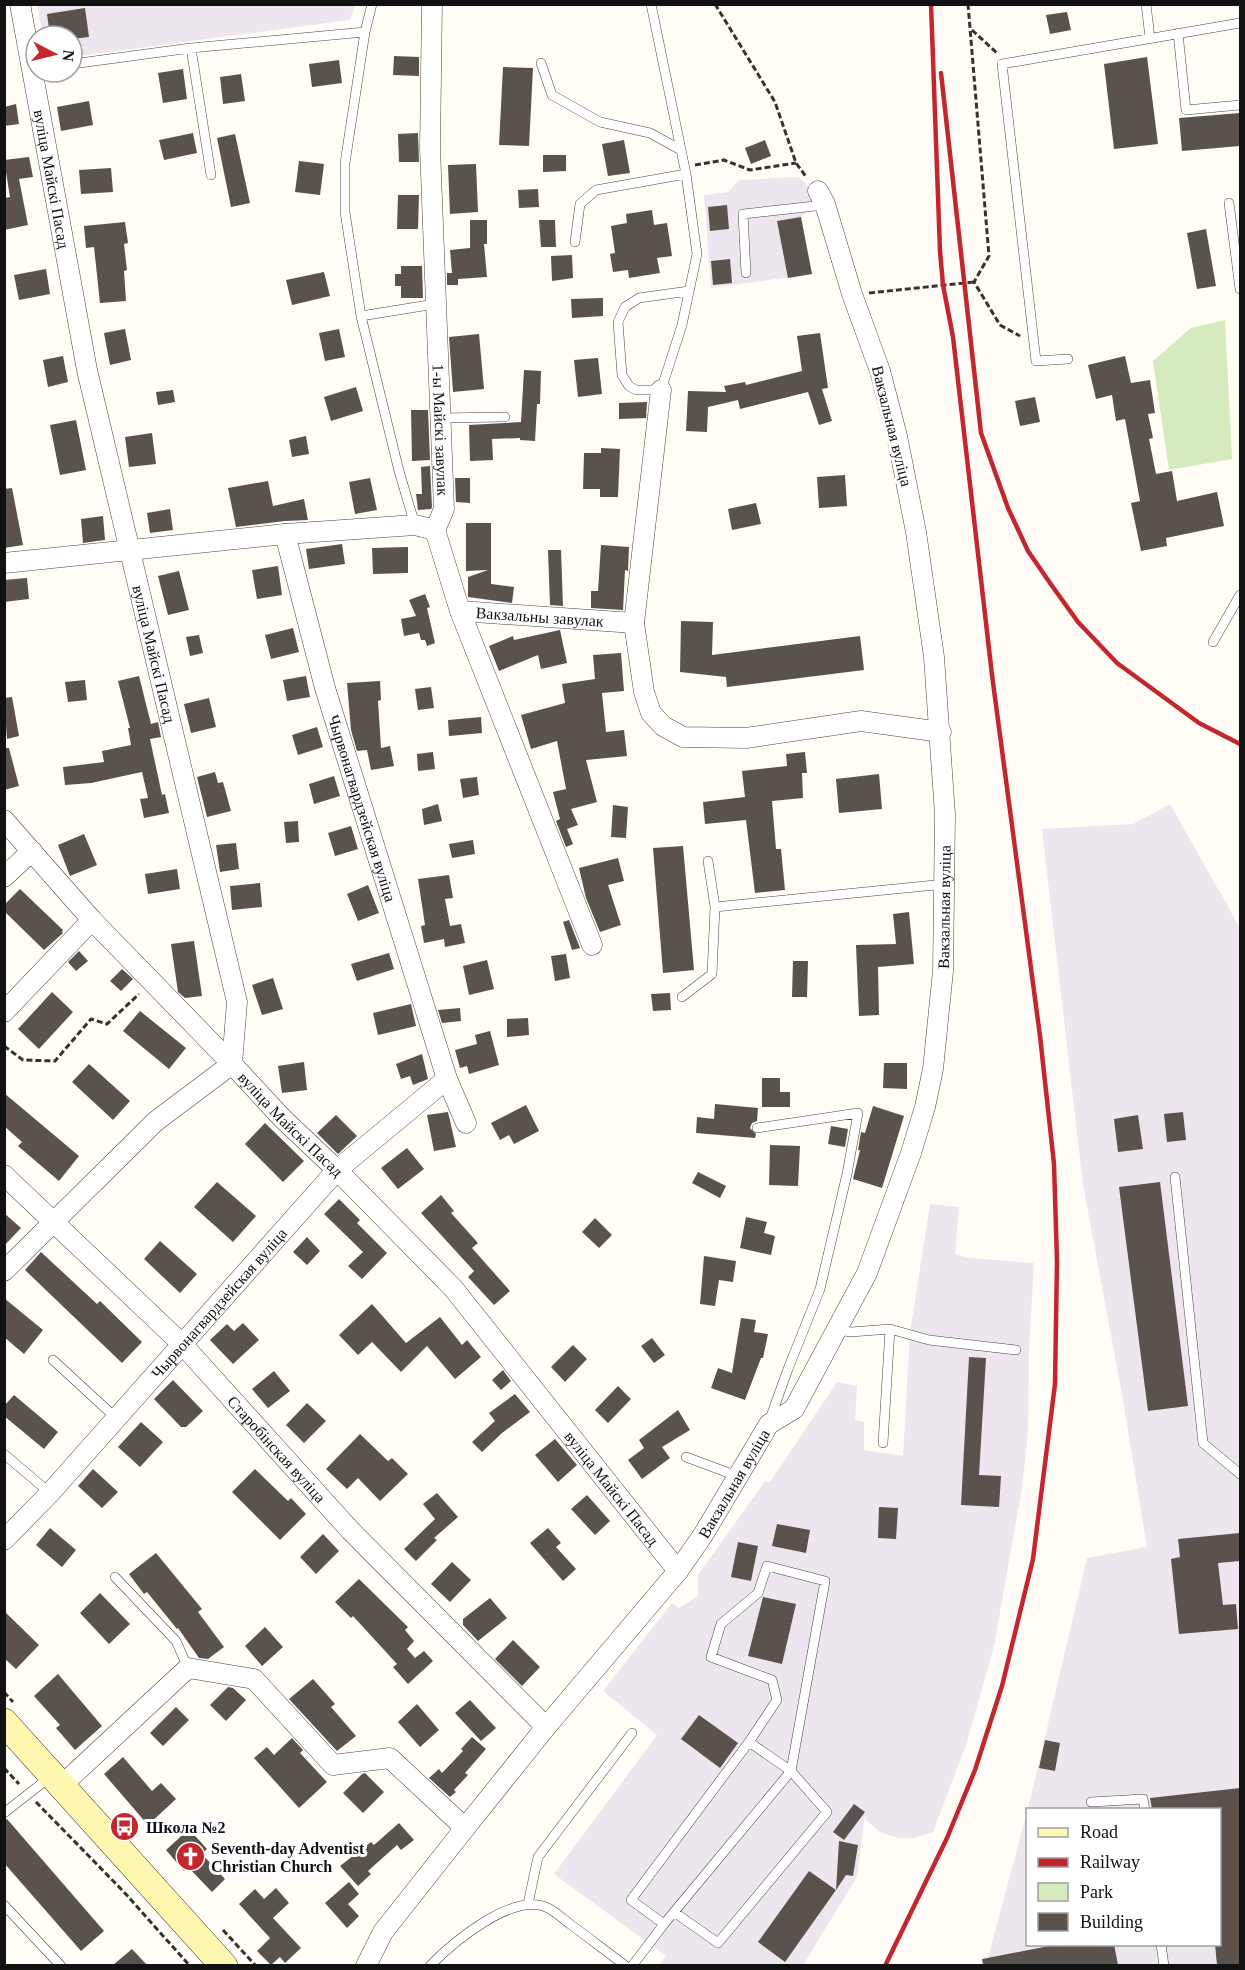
<svg xmlns="http://www.w3.org/2000/svg" width="1245" height="1970" viewBox="0 0 1245 1970" font-family="Georgia,serif">
<rect width="100%" height="100%" fill="#fffdf5"/>
<path fill="#eee6ef" d="M37,5H355L350,20L72,57V36H43Z
M799,177L814,192L815,206L801,217L812,274L711,288L704,195L728,192L739,180Z
M1170,804L1240,928V1965L989,1966L988,1958L1027,1812L1028,1944H1220V1810L1028,1809L1087,1558L1147,1547L1122,1394L1083,1185L1042,829L1133,824Z
M930,1204L959,1207L955,1254L969,1258L1034,1263L1029,1350L1028,1433L1022,1488L994,1646L967,1742L933,1832L915,1838H897L880,1832L866,1820L865,1815L857,1877L803,1965H659L666,1956L554,1874L657,1735L603,1691L672,1603L679,1608L698,1596V1575L765,1481L770,1482L837,1382L857,1386L855,1420L864,1422V1450L903,1456L910,1333Z"/>
<path fill="#d5ebbd" d="M1225,320L1232,459L1169,470L1153,361L1191,328Z"/>
<path fill="#5a524d" d="M85,8L89,37L72,39V36H50L47,14Z
M1067,12L1071,30L1050,34L1046,15Z
M394,56L419,57V76L393,75Z
M1147,57L1158,144L1114,149L1104,64Z
M339,60L342,83L312,87L309,64Z
M503,67L533,68L529,146L499,145Z
M183,69L187,99L163,103L158,73Z
M241,74L245,101L223,104L220,77Z
M89,101L93,125L61,131L57,107Z
M16,104L19,124L4,126V107Z
M1240,113V146L1182,151L1179,118Z
M193,133L197,153L164,160L159,140Z
M418,133L419,162H399L398,134Z
M235,134L250,203L231,207L217,138Z
M624,140L630,173L608,176L602,144Z
M765,140L771,156L751,164L745,148Z
M543,155H566V171L543,172Z
M29,157L33,177L19,179L28,225L4,230V198L10,197L4,160Z
M299,161L324,164L320,195L295,192Z
M476,164L478,212L450,214L448,165Z
M111,168L113,192L81,194L79,170Z
M538,189L539,207L519,208L518,190Z
M398,195H419L418,229H397Z
M727,205L729,229L710,231L708,207Z
M652,210L654,225L667,223L672,256L657,258L660,273L629,278L628,270L613,272L610,254L615,253L611,226L627,223L626,214Z
M801,217L812,274L788,278L777,221Z
M470,220H487V244H484L487,277L458,279V285H447V273H452L450,250L470,248Z
M539,220H555L556,247H541Z
M125,222L128,243L124,244L127,270L124,271L126,301L100,303L94,247L86,248L84,226Z
M1206,229L1216,286L1197,289L1187,233Z
M572,255L573,278L552,281L551,256Z
M730,259L732,283L713,285L711,261Z
M401,266H422L423,298H401V286H395V274H401Z
M46,269L50,294L19,300L14,275Z
M324,272L330,296L292,305L286,280Z
M603,298V316L572,318L571,299Z
M125,329L131,360L110,365L104,333Z
M339,329L345,357L325,361L319,333Z
M820,333L828,388L822,389L832,421L819,425L808,392L740,409L738,400L708,407L707,432L686,431L688,391L726,392L724,386L745,382L746,385L802,371L797,336Z
M479,334L484,389L453,392L449,337Z
M63,356L68,382L48,387L43,360Z
M1125,356L1131,383L1150,380L1155,413L1148,414L1153,438L1149,439L1156,474L1172,471L1177,501L1217,492L1224,526L1166,538L1167,546L1141,551L1131,503L1140,501L1125,419L1116,421L1112,395L1096,399L1088,365Z
M598,358L602,394L578,397L574,360Z
M524,370L541,371L540,404H537L535,441L520,440V438L492,439L493,460L470,461L469,425L521,422Z
M356,387L363,411L331,421L324,397Z
M173,390L175,402L158,405L156,392Z
M1035,397L1040,422L1020,426L1015,401Z
M647,402L646,418L619,419V403Z
M411,410H428L430,460L412,461Z
M76,420L86,470L60,475L50,425Z
M152,433L156,464L129,467L125,437Z
M306,436L309,454L292,457L289,440Z
M601,448L620,449L618,497H600V489H583L584,453H601Z
M430,466L432,507L431,509L418,510L416,494H422L421,467Z
M845,475L847,506L819,508L817,477Z
M370,478L377,510L355,514L349,482Z
M455,478H470V503L456,502Z
M268,481L273,506L304,499L308,520L285,521L236,527L228,488Z
M12,488L23,545L4,548V489Z
M756,503L761,524L732,530L728,509Z
M170,509L173,530L150,533L147,513Z
M103,516L105,540L83,543L81,519Z
M466,523H491V584L514,587L512,603L468,597V577L488,570L466,571Z
M342,544L345,564L309,569L306,549Z
M601,545L629,547L628,571L625,570L623,610L591,608V591H598Z
M408,547V573L373,574L372,548Z
M548,550H561L563,606L550,605Z
M278,566L282,595L257,599L252,570Z
M179,571L189,610L168,615L158,576Z
M27,578L29,599L4,602V580Z
M425,594L430,607L427,608L435,643L427,646L425,640H421L419,633L404,636L401,619L416,616L409,600Z
M681,621L713,622L712,655L860,636L864,670L727,687L726,677L680,672Z
M293,628L299,652L271,659L265,635Z
M560,630L567,663L541,669L538,655L499,671L489,646L513,636L514,640Z
M199,635L203,653L190,656L186,637Z
M621,653L624,691L602,693L606,732L624,730L627,756L586,760L597,802L571,809L578,825L567,829L573,844L566,847L556,821L560,819L553,792L566,789L557,741L531,749L521,715L565,703L562,684L595,679L593,655Z
M139,676L151,724L158,722L161,737L150,739L162,795L165,794L169,813L144,818L140,799L148,798L142,772L91,783L65,785L63,767L104,762L102,751L131,745L128,728H130L118,681Z
M306,676L310,697L287,701L283,680Z
M85,680L87,700L68,702L65,682Z
M380,681L381,700L378,701L381,748L390,746L394,766L371,770L367,750L357,751L351,730L347,683Z
M431,687L434,708L418,710L415,689Z
M12,697L19,736L7,739L4,698Z
M209,698L216,727L191,733L184,704Z
M481,717L482,733L449,736L448,720Z
M317,727L323,747L298,755L292,735Z
M4,748H9L19,786L4,790Z
M433,752L435,769L418,771L417,754Z
M805,752L807,773H802L803,798L772,801L776,849H781L785,890L755,893L746,820L705,824L703,802L745,797L742,771L787,766L786,754Z
M215,772L218,783L223,782L231,811L207,817L197,777Z
M879,774L882,809L839,813L836,779Z
M334,776L340,796L314,804L309,784Z
M477,777L479,795L463,798L460,779Z
M438,804L442,821L424,825L422,809Z
M613,805L628,807L626,838L611,837Z
M298,821L299,842L286,843L284,822Z
M351,826L358,849L335,856L328,833Z
M84,834L97,865L70,876L58,845Z
M473,840L475,854L452,858L449,844Z
M236,843L239,869L220,872L216,845Z
M683,846L694,970L663,973L653,848Z
M618,858L624,881L608,885L621,925L600,932L586,898L579,868Z
M177,869L180,889L148,894L145,874Z
M449,875L453,898L445,899L450,926L461,924L465,943L445,947L444,939L424,943L421,926L425,925L418,879Z
M260,883L262,907L232,910L230,886Z
M368,885L379,913L358,921L347,894Z
M20,889L63,930L62,932L63,933L44,950L4,911V905Z
M909,912L914,964L878,967L879,1015L859,1016L856,945L896,944L893,914Z
M569,920L580,948L572,950L563,922Z
M194,941L202,996L185,998L178,992L171,944Z
M79,951L88,961L76,971L68,962Z
M389,953L394,969L357,981L351,964Z
M566,954L570,978L555,981L551,956Z
M487,960L494,989L469,995L463,966Z
M793,961H808L807,997H792Z
M122,969L133,979L121,991L110,981Z
M273,978L283,1009L262,1015L252,985Z
M52,992L73,1012L39,1049L18,1029Z
M670,993L671,1010L653,1011L651,994Z
M411,1004L416,1026L378,1035L373,1013Z
M460,1008L461,1021L442,1023L438,1010Z
M140,1011L186,1048L169,1069L123,1031Z
M528,1018L529,1035L507,1037V1019Z
M490,1031L499,1065L469,1074L467,1066L460,1068L455,1050L477,1044L475,1035Z
M422,1054L428,1079L413,1085L410,1076L401,1079L396,1064Z
M304,1062L307,1090L282,1093L278,1066Z
M884,1063H907V1089L883,1088Z
M89,1064L130,1101L113,1120L72,1082Z
M762,1078H780V1092H790V1107H762Z
M4,1093L79,1156L59,1181L18,1146L22,1142L4,1126Z
M715,1104L758,1108L757,1121L752,1123L750,1128L756,1134L755,1138L696,1133L697,1117L714,1119Z
M526,1105L539,1131L514,1144L509,1135L500,1140L491,1123Z
M873,1106L904,1116L882,1188L853,1179L860,1150H858L861,1132L865,1133Z
M448,1112L456,1147L434,1151L427,1115Z
M1183,1112L1186,1140L1167,1142L1164,1114Z
M336,1115L357,1136L338,1154L317,1133Z
M1138,1115L1143,1149L1118,1152L1114,1119Z
M265,1123L304,1161L283,1182L245,1144Z
M831,1126L848,1129L845,1147L828,1144Z
M770,1145L800,1146L798,1186L769,1185Z
M407,1148L424,1169L398,1189L381,1168Z
M698,1172L726,1186L720,1198L692,1183Z
M217,1182L256,1216L233,1242L194,1207Z
M1160,1182L1188,1406L1148,1411L1119,1187Z
M441,1195L454,1211L451,1213L478,1243L472,1248L510,1291L494,1305L468,1277L474,1271L421,1213Z
M339,1199L360,1220L357,1223L387,1253L362,1279L348,1266L363,1252L324,1214Z
M4,1213L21,1228L4,1246Z
M746,1217L767,1222L764,1233L775,1236L771,1255L740,1248Z
M595,1218L612,1235L599,1248L582,1232Z
M307,1237L320,1251L307,1265L293,1252Z
M160,1241L197,1274L180,1293L144,1259Z
M41,1252L97,1304L100,1301L142,1342L122,1363L25,1270Z
M704,1256L736,1261L733,1282L719,1280L715,1306L700,1304Z
M4,1298L43,1330L24,1354L4,1337Z
M372,1304L406,1343L440,1317L462,1345L467,1340L481,1357L455,1379L427,1346L401,1372L372,1342L358,1355L339,1335Z
M741,1318L756,1320L754,1332L768,1334L763,1358H761L745,1400L711,1388L718,1368L732,1373Z
M243,1323L259,1340L233,1364L210,1340L227,1324L234,1331Z
M652,1338L665,1355L654,1363L641,1346Z
M573,1345L587,1359L565,1382L551,1367Z
M969,1357L986,1358L979,1475L1001,1476L999,1507L961,1505Z
M503,1370L511,1381L501,1390L492,1380Z
M274,1371L290,1391L268,1408L252,1389Z
M173,1380L203,1411L186,1427H181L154,1399Z
M618,1386L631,1399L608,1423L595,1410Z
M515,1394L530,1412L502,1433L482,1452L472,1442L495,1421L489,1413Z
M14,1395L58,1432L44,1449L4,1416V1406Z
M307,1403L326,1421L304,1443L286,1425Z
M678,1410L690,1430L662,1447L670,1458L642,1479L628,1460L644,1448L639,1440Z
M141,1422L163,1442L140,1467L118,1447Z
M360,1434L388,1461L392,1458L408,1474L380,1501L358,1478L347,1489L326,1469Z
M555,1439L577,1465L558,1482L535,1455Z
M93,1469L118,1492L102,1508L78,1486Z
M255,1469L288,1501L291,1498L306,1514L280,1540L232,1492Z
M437,1493L458,1517L434,1538L437,1540L416,1561L404,1549L435,1519L423,1504Z
M587,1495L610,1521L595,1535L571,1509Z
M879,1507L898,1508L896,1539L878,1538Z
M777,1524L810,1530L806,1553L772,1546Z
M50,1528L76,1550L62,1567L36,1545Z
M548,1528L561,1543L556,1547L576,1569L563,1581L530,1543Z
M1240,1533V1561L1218,1563L1223,1605L1236,1604L1238,1629L1179,1634L1171,1559L1180,1557L1178,1539Z
M323,1534L339,1551L316,1574L300,1557Z
M738,1542L758,1546L751,1581L731,1577Z
M156,1553L202,1609L198,1612L224,1647L208,1659L199,1658L178,1628L177,1629L147,1592L144,1594L129,1574Z
M452,1562L471,1580L450,1602L431,1584Z
M359,1579L408,1627L405,1630L414,1641L407,1649L415,1658L424,1651L433,1661L408,1684L393,1667L397,1664L353,1616L351,1618L335,1602Z
M100,1593L130,1624L109,1644L80,1613Z
M763,1597L796,1604L782,1664L748,1656Z
M490,1598L507,1618L478,1641L463,1625V1619Z
M4,1611L39,1645L16,1669L4,1658Z
M265,1627L283,1647L262,1666L245,1646Z
M513,1640L540,1667L522,1686L495,1659Z
M58,1674L102,1726L75,1750L56,1728L60,1725L34,1696Z
M313,1679L335,1704L331,1707L356,1736L337,1751L289,1699Z
M228,1687L233,1688L246,1700L226,1721L210,1705Z
M470,1700L496,1728L481,1741L455,1713Z
M417,1704L439,1730L420,1747L398,1722Z
M176,1707L189,1720L163,1746L150,1733Z
M699,1715L738,1743L720,1768L681,1739Z
M472,1737L486,1749L465,1773L468,1775L454,1790L456,1792L450,1797L429,1778L439,1769L442,1773L463,1751L461,1749Z
M292,1738L303,1750L300,1753L327,1782L299,1808L254,1758L267,1747L274,1755Z
M1045,1740L1060,1743L1055,1771L1039,1768Z
M123,1757L152,1791L161,1783L176,1799L148,1825L104,1774Z
M365,1773L384,1792L363,1813L343,1793L362,1774Z
M1240,1788V1965H1217L1215,1944H1220V1809H1152L1150,1798Z
M854,1804L865,1812L844,1840L833,1832Z
M7,1819L104,1931L81,1951L4,1863V1820Z
M399,1823L414,1840L401,1850L397,1845L368,1871L371,1874L358,1886L340,1866L371,1842L374,1845Z
M189,1829L207,1849L202,1854L225,1879L212,1892L188,1867L184,1871L166,1850Z
M839,1841L858,1845L853,1876L846,1875L836,1890Z
M809,1871L836,1890L785,1962L758,1942Z
M349,1882L359,1894L348,1904L359,1916L347,1928L325,1903Z
M276,1888L289,1903L273,1918L301,1948L285,1963L280,1957L271,1965L257,1951L270,1938L239,1904L255,1889L264,1899Z
M1059,1944H1114L1118,1965H983L982,1959Z
M132,1949L147,1965H113Z"/>
<g fill="none" stroke-linecap="round" stroke-linejoin="round">
<defs>
<path id="service" d="M372,4L365,32L345,163V212L361,316L399,471L415,525
M651,4L686,174L697,254L682,325L661,390H636L629,386L622,375L618,322L625,307L639,298L689,291
M1146,4L1150,38
M1178,33L1186,110L1240,105
M191,48L211,175
M541,63L552,95L600,122L650,133L681,150
M72,64L191,48L365,32
M1229,203L1240,289
M575,242L580,204L596,190L686,174
M746,273L743,214L815,206L825,204
M361,316L435,304
M1068,359L1036,361L1002,64L1240,23
M440,418L505,417
M1213,642L1240,595
M715,907L945,884
M682,997L712,974L715,907L708,861
M757,1128L858,1113L847,1174L820,1289L788,1369L770,1419
M1175,1177L1203,1443L1240,1474
M838,1330L851,1332L890,1329L929,1340L1016,1350
M53,1360L116,1418
M883,1443L890,1329
M4,1454L50,1493
M686,1457L737,1476
M115,1577L176,1641L188,1668
M1091,1802L1143,1799L1145,1810
M4,1813L50,1777
M528,1904L538,1857L632,1733
M4,1905L61,1966
M674,1912L718,1943L827,1812L791,1771L825,1581L767,1566L758,1593L721,1624L711,1657L772,1680L777,1700L749,1742
M1161,1944L1164,1966
M430,1966C453,1942 514,1891 548,1908C556,1912 563,1919 570,1924C589,1938 607,1952 626,1966
M632,1966L664,1924L791,1771L749,1742L631,1900L664,1924"/>
<g id="minor">
<path id="s1" d="M20,4L87,370L237,1002L232,1064L283,1119L337,1170L453,1288L678,1571"/>
<path id="s2" d="M432,4L430,148L444,509L435,530"/>
<path d="M435,530L460,611L592,945"/>
<path id="s3" d="M285,534L325,688L447,1079L466,1123"/>
<path d="M4,563L285,534L415,525L435,530"/>
<path id="s4" d="M460,611L634,623L661,390"/>
<path d="M634,623L644,692L651,713L663,726L683,737L746,738L861,721L941,732"/>
<path d="M4,820L92,920L232,1064L156,1121L4,1271"/>
<path d="M4,877L32,851"/>
<path d="M4,1012L92,920"/>
<path id="s5" d="M4,1175L182,1344L350,1530L546,1727"/>
<path id="s6" d="M4,1540L50,1493L337,1170L447,1079"/>
<path d="M61,1786L188,1668L254,1679L333,1765L390,1758L465,1828"/>
<path id="s7" d="M366,1966L383,1932L465,1828L546,1727L678,1571L703,1535L769,1424L794,1409L867,1273L911,1153L925,1107L933,1069L943,971L945,815L934,657L916,532L897,436L880,371L852,294L825,204L818,191"/>
</g>
<path id="secondary" d="M4,1722L224,1966"/>
</defs>
<use href="#service" stroke="#444" stroke-width="10"/>
<use href="#minor" stroke="#444" stroke-width="21"/>
<use href="#secondary" stroke="#333" stroke-width="28"/>
<path stroke="#333" stroke-width="3" stroke-dasharray="6 3" stroke-linecap="butt" d="M715,4L775,102L796,163L807,178
M968,4L989,256L974,282L1000,325L1020,336
M972,30L998,54
M695,165L724,160L750,170L796,163
M869,293L974,282
M4,1046L23,1060L55,1061L91,1019L107,1024L139,994
M4,1692L13,1702
M4,1768L19,1784
M36,1802L123,1891L190,1966
M223,1930L256,1966"/>
<use href="#service" stroke="#fff" stroke-width="9"/>
<use href="#minor" stroke="#fff" stroke-width="20"/>
<use href="#secondary" stroke="#fff6b0" stroke-width="27"/>
<path stroke="#c4262e" stroke-width="4.5" d="M941,73L981,433L1008,508L1028,551L1050,583L1078,622L1117,663L1199,723L1240,744
M885,1966L947,1838L975,1770L1002,1686L1033,1559L1055,1384L1057,1261L1054,1164L1040,1036L992,675L953,337L943,285L940,251L931,4"/>
</g>
<defs>
<symbol id="bus-disc" viewBox="-11 -11 22 22"><circle r="9.5" fill="#c4262e" stroke="#fff"/><path d="M-5-6H5V4H4V6H2V4H-2V6H-4V4H-5ZM-3.5-4V0h7V-4ZM-3.5 1.2v1.5H-2V1.2ZM2 1.2v1.5H3.5V1.2Z" fill="#fff"/></symbol>
<symbol id="church-disc" viewBox="-11 -11 22 22"><circle r="9.5" fill="#c4262e" stroke="#fff"/><path d="M-1.2-6h2.4v3.5h3.3v2.4h-3.3V6h-2.4V-.1h-3.3v-2.4h3.3Z" fill="#fff"/></symbol>
</defs>
<g fill-rule="evenodd">
<use href="#bus-disc" x="108" y="1810" width="33" height="33"/>
<use href="#church-disc" x="174" y="1840" width="33" height="33"/>
</g>
<g text-anchor="middle" dominant-baseline="central" stroke-width="6" stroke-linejoin="round" paint-order="stroke">
<g font-size="16" fill="#111" stroke="#fff">
<text stroke="none"><textPath href="#s1" startOffset="178">вуліца Майскі Пасад</textPath></text>
<text transform="translate(892 426) rotate(76)">Вакзальная вуліца</text>
<text stroke="none"><textPath href="#s2" startOffset="426">1-ы Майскі завулак</textPath></text>
<text stroke="none"><textPath href="#s4" startOffset="80">Вакзальны завулак</textPath></text>
<text stroke="none"><textPath href="#s1" startOffset="664">вуліца Майскі Пасад</textPath></text>
<text stroke="none"><textPath href="#s3" startOffset="285">Чырвонагвардзейская вуліца</textPath></text>
<text stroke="none"><textPath href="#s7" startOffset="1238">Вакзальная вуліца</textPath></text>
<text stroke="none"><textPath href="#s1" startOffset="1168">вуліца Майскі Пасад</textPath></text>
<text stroke="none"><textPath href="#s6" startOffset="320">Чырвонагвардзейская вуліца</textPath></text>
<text stroke="none"><textPath href="#s5" startOffset="387">Старобінская вуліца</textPath></text>
<text stroke="none"><textPath href="#s7" startOffset="608">Вакзальная вуліца</textPath></text>
<text stroke="none"><textPath href="#s1" startOffset="1654">вуліца Майскі Пасад</textPath></text>
</g>
<g font-size="16" font-weight="bold" fill="#111" stroke="#fff" text-anchor="start">
<text x="146" y="1827">Школа №2</text>
<text x="211" y="1848">Seventh-day Adventist<tspan x="211" dy="18">Christian Church</tspan></text>
</g>
</g>
<rect width="1245" height="1970" fill="none" stroke="#111111" stroke-width="12"/>
<rect x="1026" y="1808" width="195" height="138" fill="#ffffff" stroke="#a0a0a0" stroke-width="1.5"/>
<rect x="1038" y="1828" width="30" height="9" fill="#fff6b0" stroke="#a0a0a0" stroke-width="1.5"/>
<text x="1080" y="1838" font-size="18" fill="#111111">Road</text>
<rect x="1038" y="1858" width="30" height="9" fill="#c4262e" stroke="#a0a0a0" stroke-width="1.5"/>
<text x="1080" y="1868" font-size="18" fill="#111111">Railway</text>
<rect x="1038" y="1883" width="30" height="18" fill="#d5ebbd" stroke="#a0a0a0" stroke-width="1.5"/>
<text x="1080" y="1898" font-size="18" fill="#111111">Park</text>
<rect x="1038" y="1913" width="30" height="18" fill="#5a524d" stroke="#a0a0a0" stroke-width="1.5"/>
<text x="1080" y="1928" font-size="18" fill="#111111">Building</text>
<g transform="translate(54 54) rotate(97)"><circle r="28" fill="#ffffff" stroke="#a0a0a0" stroke-width="1.5"/>
<path d="M0-4.5L10 22L0 15L-10 22Z" fill="#c4262e"/>
<text y="-9" font-size="16" font-weight="bold" text-anchor="middle" fill="#111111">N</text>
</g>
</svg>
